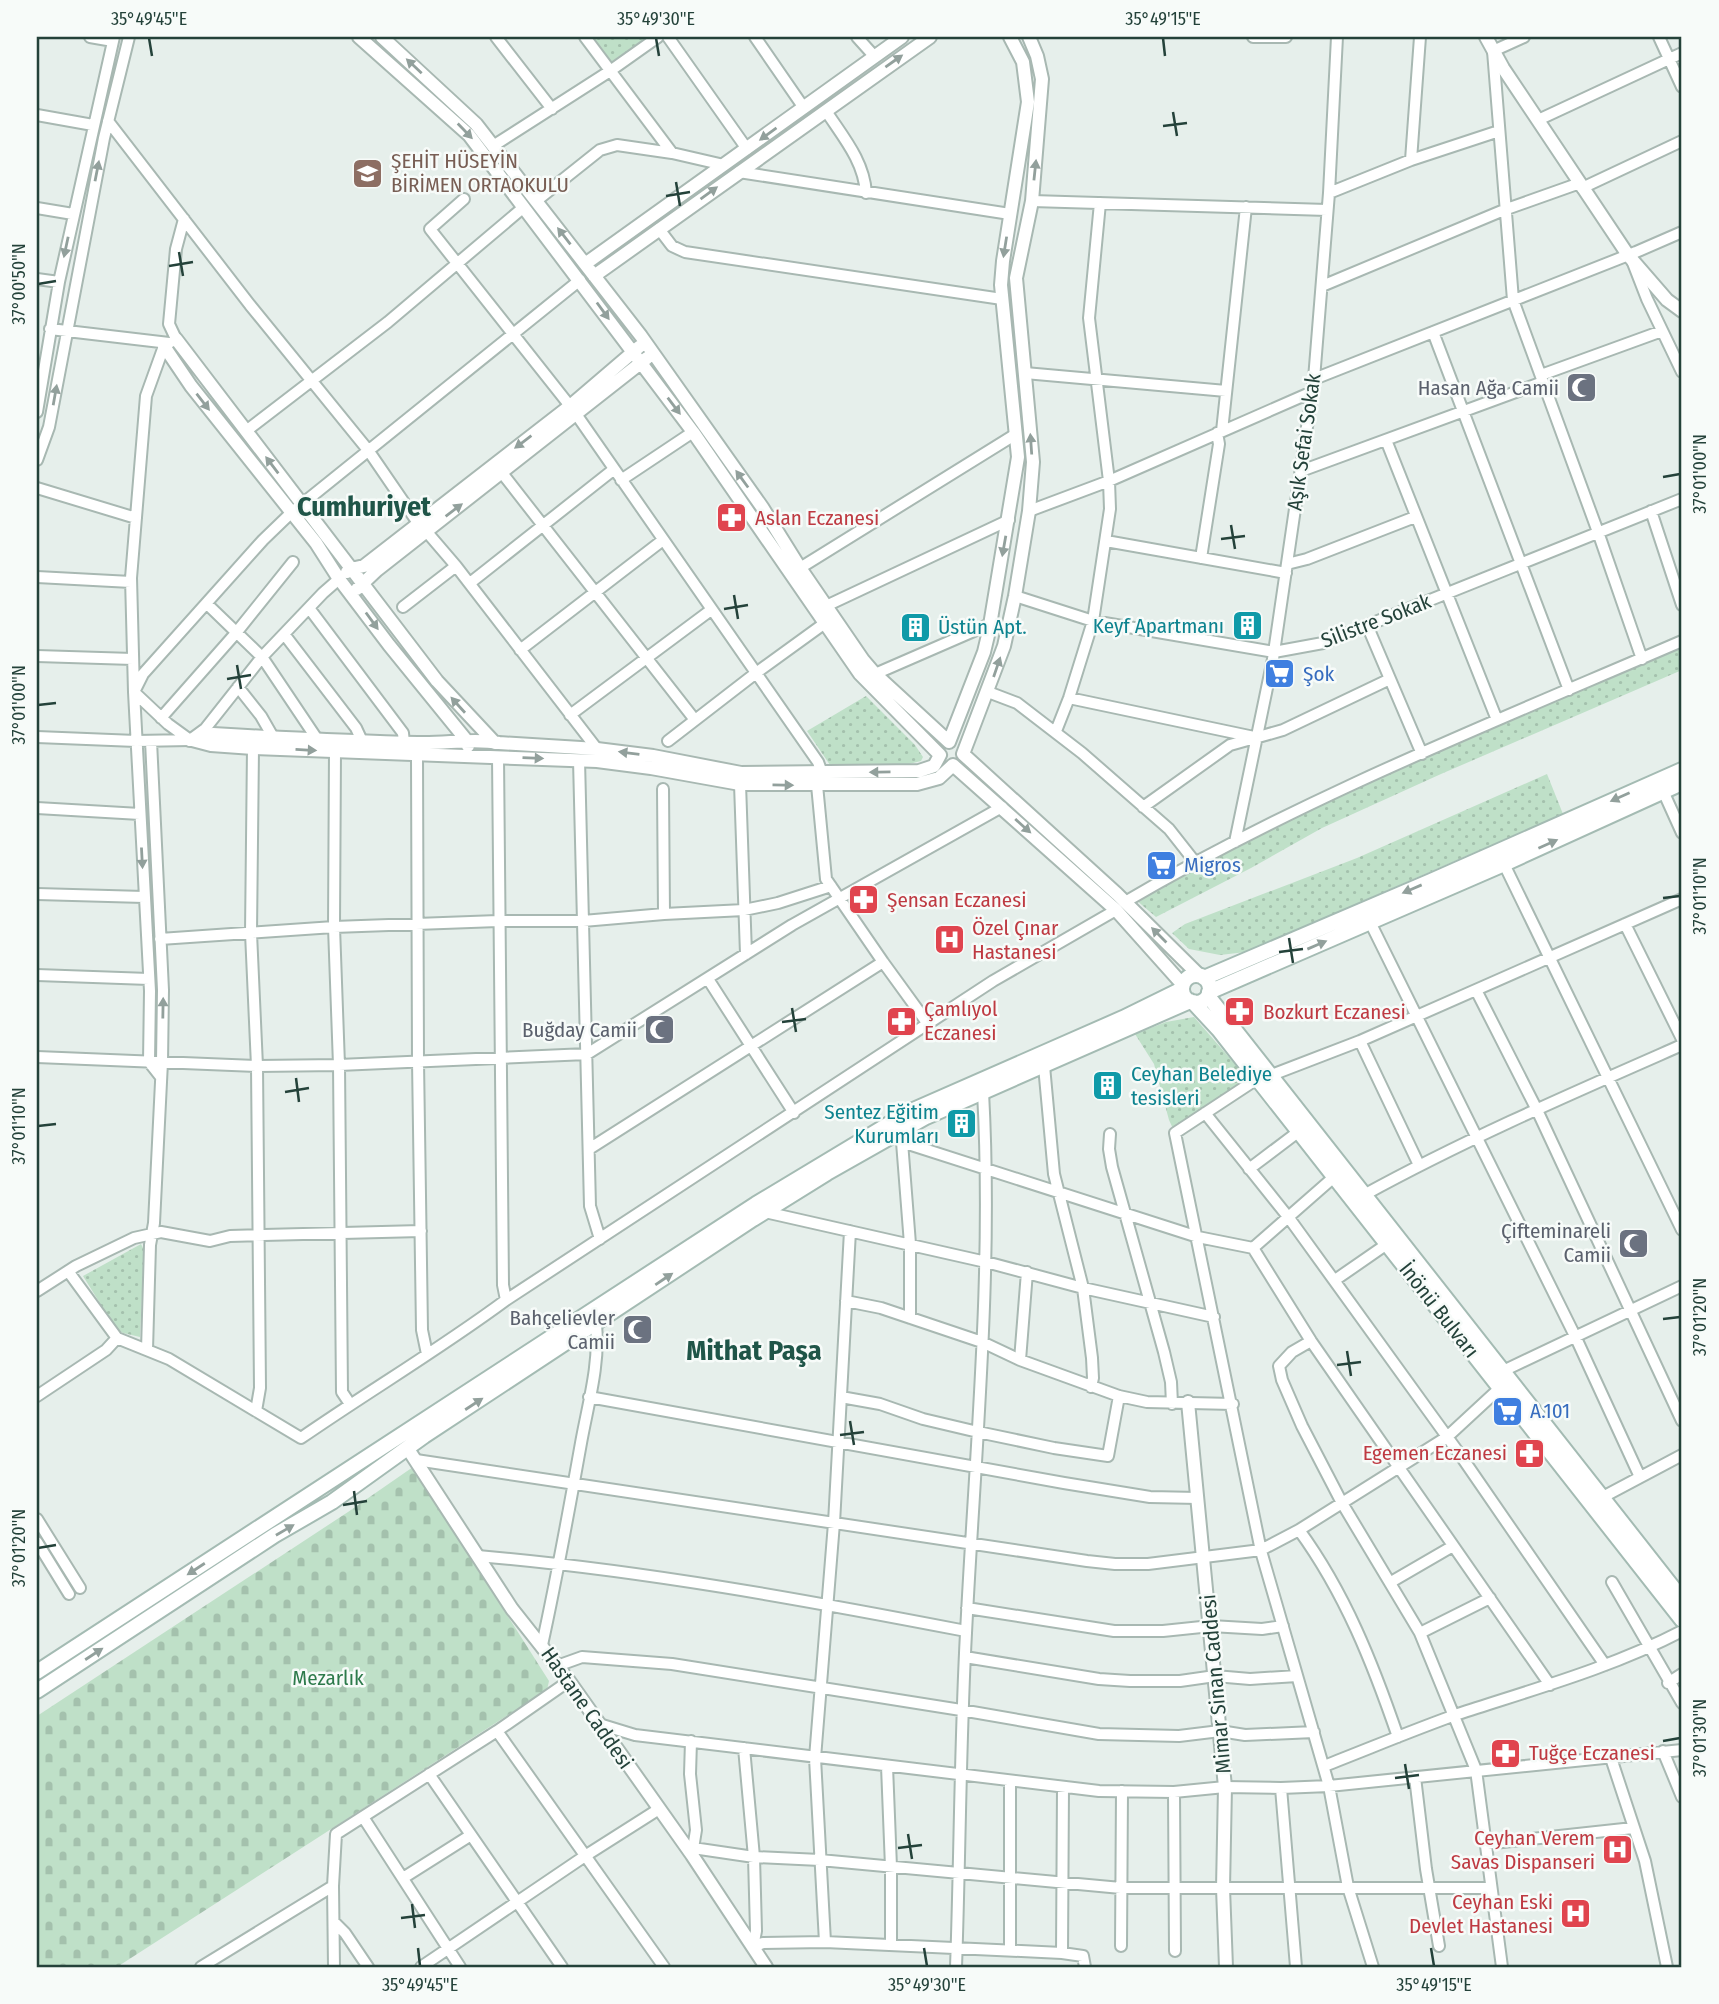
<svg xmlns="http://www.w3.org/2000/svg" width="1719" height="2004" viewBox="0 0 1719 2004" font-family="'Fira Sans Condensed',sans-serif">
<defs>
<pattern id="cemetery-stones" width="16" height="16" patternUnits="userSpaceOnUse" patternTransform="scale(1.75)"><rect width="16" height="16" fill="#bfe0c8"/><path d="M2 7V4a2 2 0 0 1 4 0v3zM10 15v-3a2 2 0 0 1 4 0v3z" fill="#a4c1ad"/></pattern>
<pattern id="park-dots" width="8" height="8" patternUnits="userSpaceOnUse" patternTransform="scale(1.75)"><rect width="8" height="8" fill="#bfe0c8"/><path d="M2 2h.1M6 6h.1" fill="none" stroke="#a4c1ad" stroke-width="1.8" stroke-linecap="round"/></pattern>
</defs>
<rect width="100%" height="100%" fill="#e6efeb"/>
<path fill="url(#cemetery-stones)" d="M413,1467L549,1681L547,1690L117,1967H37V1716L348,1512Z"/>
<path fill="url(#park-dots)" d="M593,37H648L611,62Z
M1682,641V670L1441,774L1322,828L1251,868L1156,917L1136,900L1215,851Z
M866,696L915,745L923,757L921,761L905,765H830L807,731Z
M1547,774L1563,814L1246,952L1220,955L1189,949L1172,933L1185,924L1357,858Z
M1194,1017L1248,1079L1175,1133L1169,1120L1154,1064L1135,1034L1166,1022Z
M141,1244L144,1250L140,1337L123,1333L116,1329L83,1276Z"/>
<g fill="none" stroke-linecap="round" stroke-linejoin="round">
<defs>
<path id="minor" d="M90,37L113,41
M496,37L552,109
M585,37L672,153
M668,37L747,149
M755,37L804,108
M857,37L875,57
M1253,37H1286
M1524,37L1493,51L1513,300L1598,532L1642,659
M1659,37L1682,87
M826,111C843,137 864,161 866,193
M37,115L93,125
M1538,120L1682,53
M108,121L250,305L368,450L418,523
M493,146L610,71L658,37
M1411,160L1420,37
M739,172L1010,214
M1582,188L1682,141
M1329,193L1411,160L1499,131
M464,199L430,229L570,406
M536,201L600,150L617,145L672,153L724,165
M1032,201L1327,210
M37,208L73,214
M184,219L176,249L169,324L176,339L164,346L146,396L131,578L134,692L168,724L190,740
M659,229L672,246L685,252L1002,299
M1633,263L1647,299L1682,372
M37,279L59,282
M1322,286L1504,210L1580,183
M50,329L169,343
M1433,332L1569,690
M1025,373L1226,391
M1541,375L1662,331
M1314,379L1636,252L1682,232
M37,412L59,282L114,37
M576,414L818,762L822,773
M246,431L388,322L524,207
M1222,431L1246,207
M1386,440L1497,720
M37,460L49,427L104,138L129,37
M1301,471L1543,382
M502,473L695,720
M621,480L693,432
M37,488L136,518
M1029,511L1109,481L1312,392
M1651,511L1682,605
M426,531L456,566L597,749
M1106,541L1286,573
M1201,558L1219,444L1217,433
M1287,564L1307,559L1415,517
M800,568L1016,434
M37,577L131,582
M470,583L613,470
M1015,596L1093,621L1274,652L1323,643L1682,499
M207,604L262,657L317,739
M826,606L1009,520
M403,607L456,566
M309,608L403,733L404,743
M1367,625L1422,754
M284,634L356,728L362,741
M520,650L663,540
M37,656L133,659
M875,674L990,624
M238,687L261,716L273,737
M988,692L1017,703L1082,753L1169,829L1195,862
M1069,698L1254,737
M570,715L711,610
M161,718L236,633L293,562
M1056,731L1069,698L1093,621L1110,509L1109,481L1089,318L1100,203
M37,737L136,741L190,740L205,729L262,657L323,593L339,579
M668,741L756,673L825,623
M253,748L251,933L257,1066L260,1388L256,1411
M335,751L334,927L339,1065L342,1392L350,1404
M417,755L418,1061L422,1330L427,1354
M498,757L503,1285L506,1300
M579,760L590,1206L600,1239
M740,784L746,954
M817,785L826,879L883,962L928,1024
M663,789L664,914
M1663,791L1682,833
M1143,807L1230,745L1283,730L1390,679
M37,808L140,814
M1235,842L1273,659L1314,379L1329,193L1337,37
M1504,864L1682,1230
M37,894L144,897
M1125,902C1302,798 1494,722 1682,641
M1370,922L1576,1338L1640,1477
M1625,924L1682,1039
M160,939L334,927L498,921H583L664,914L744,910L778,903L831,886
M37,975L149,979
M708,979L794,1113
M1476,990L1537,1110L1682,1421
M1360,1041L1419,1165
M37,1057L257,1066L339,1065L587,1054L792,925L1002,807
M1044,1066L1054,1174L1083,1288L1092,1358L1093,1378L1091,1387
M160,1076L149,1062L150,991L134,692L143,674L263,540L291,513L580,280
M1269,1076L1360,1041L1682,899
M1257,1079L1175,1133L1261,1551L1329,1786L1348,1887L1373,1967
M1205,1113L1289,1218L1461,1456L1605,1665
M895,1134L902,1142L1198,1237L1253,1248L1334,1177
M1110,1134L1109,1149L1112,1167L1164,1352L1171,1382L1172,1404
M902,1142L910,1244V1318
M589,1149L883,962
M1249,1169L1298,1132
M1364,1195C1466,1139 1575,1092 1682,1045
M765,1212L986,1262L1083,1288L1214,1317
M1253,1248L1311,1341L1550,1685
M68,1271L117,1338L169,1359L301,1438C369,1391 440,1349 506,1300L993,981L1116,910
M1335,1280L1387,1244
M37,1291L76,1266L134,1238L161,1232L210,1241L230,1236L421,1231
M846,1301L881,1308L982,1342L1020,1360L1119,1396L1147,1402L1233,1404
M1311,1341L1292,1352L1279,1366L1282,1380L1302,1426L1342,1503L1420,1633L1476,1770L1502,1967
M147,1350L150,1245L154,1223L162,1062L163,990L151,741
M1020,1360L1027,1272
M1503,1371L1682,1286
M37,1396L106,1350L117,1338
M589,1397L1064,1483L1150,1497L1198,1498
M841,1397L880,1404L923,1419L978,1432L1054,1448L1108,1456L1119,1396
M416,1460L1087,1561L1115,1564H1148L1261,1550L1299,1530L1447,1437L1500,1388
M1601,1498L1682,1455
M37,1519L80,1588
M1299,1530C1345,1593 1373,1664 1398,1737
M37,1542L69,1594
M478,1556C642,1570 805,1600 966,1631
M1391,1582L1453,1546
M1612,1582L1682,1703
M967,1608L1114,1631H1163L1211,1626L1262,1629L1283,1626
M1420,1633L1490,1598
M542,1645C557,1577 569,1510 581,1443C588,1404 600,1364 596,1325
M965,1657L1099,1679L1130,1681H1180L1215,1676L1250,1679L1297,1676
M557,1666L582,1657L672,1664L961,1710L1099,1734L1179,1736L1220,1731L1245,1735L1314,1732
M1668,1683L1682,1674
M599,1724L635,1735L1099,1791L1174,1792L1225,1787L1281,1788L1329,1786L1682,1750
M497,1731L664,1967
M691,1741L690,1774L696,1830L692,1855
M744,1748L754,1857L756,1931L753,1947
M1663,1751L1682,1797
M1611,1758L1645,1861L1667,1967
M887,1766L891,1867V1945
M1324,1766C1368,1749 1413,1730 1458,1714C1534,1689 1611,1668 1682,1631
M429,1774L562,1967
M1415,1777L1426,1869L1439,1946
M1281,1788L1296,1967
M1174,1792L1175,1951
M363,1817L460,1967
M1485,1844L1633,1828
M693,1848L754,1857L820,1860L1121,1888H1491
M403,1878L471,1835
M334,1922L345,1933L368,1967
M825,1942L815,1758L834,1523L850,1231
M1121,1946L1122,1791
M753,1947L763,1943L825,1942L1062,1953L1083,1956L1085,1967
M1010,1951V1781
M1062,1953L1063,1787
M201,1967L333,1886
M334,1967L333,1886L336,1834L497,1731L569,1681
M421,1967L585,1856L659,1809
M956,1967C960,1856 960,1744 966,1633C975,1453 993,1272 983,1092"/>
<path id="tertiary" d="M382,37L476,124L585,264L641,336L762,507L800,568L863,660L875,674L949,742L984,652L989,631L1018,457L1001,285L1003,261L1028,102L1023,62L1010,37
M1029,37L1037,56L1042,79L1032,201L1016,278L1033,462L1029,511L1015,596L1004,646L963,754L1117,894L1200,976
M1486,37L1503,68L1628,255L1667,300L1682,311
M585,264L902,37
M594,276L930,37
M176,339L437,681L495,743
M164,346L191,386L316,543L339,579L389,645L467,741L468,746
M347,572L351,569L364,566L570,406L639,347
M357,589L377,570L647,358
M190,740L213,734C281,738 350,742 418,743C446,744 473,738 499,743L597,749L653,756L741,773L919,771L934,766L940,755L860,674L693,432L469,135L359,37
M192,740L211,745L253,748L597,761L651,768L740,784H917L939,778L953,765L1116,910L1183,985
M1188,1402L1225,1787L1223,1888L1226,1967
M408,1449L512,1609L569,1681L692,1855L766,1967"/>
<path id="secondary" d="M1182 989a14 14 0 1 1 28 0a14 14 0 1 1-28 0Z
M1204,978L1431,881L1682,770
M1209,992L1504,864L1682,783
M1208,996L1682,1599
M1193,1002L1219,1030L1682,1620
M37,1672L756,1204L909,1112L1123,1018L1182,989
M37,1691L275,1535L332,1502L424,1436L753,1219L827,1173L926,1117L1190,1001"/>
</defs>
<use href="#minor" stroke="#a8b8b2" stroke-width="14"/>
<use href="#tertiary" stroke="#a8b8b2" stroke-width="16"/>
<use href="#secondary" stroke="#a4bbb3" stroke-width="18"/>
<use href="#minor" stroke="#fff" stroke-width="10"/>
<use href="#tertiary" stroke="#fff" stroke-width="12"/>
<use href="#secondary" stroke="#fff" stroke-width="14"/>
</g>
<defs><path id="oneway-solid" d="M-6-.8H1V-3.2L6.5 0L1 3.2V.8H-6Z" transform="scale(1.75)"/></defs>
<g fill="#92a09c">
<use href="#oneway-solid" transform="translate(894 61) rotate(-35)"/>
<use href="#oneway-solid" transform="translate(414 66) rotate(-137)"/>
<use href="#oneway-solid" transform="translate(465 131) rotate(46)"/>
<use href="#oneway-solid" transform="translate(768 134) rotate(144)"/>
<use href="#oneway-solid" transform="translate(1035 170) rotate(-84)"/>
<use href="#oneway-solid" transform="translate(97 171) rotate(-79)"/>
<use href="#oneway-solid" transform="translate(709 193) rotate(-36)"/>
<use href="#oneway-solid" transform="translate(564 236) rotate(-128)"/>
<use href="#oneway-solid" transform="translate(66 247) rotate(102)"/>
<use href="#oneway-solid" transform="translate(1005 247) rotate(99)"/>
<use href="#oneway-solid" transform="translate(603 311) rotate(54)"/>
<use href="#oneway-solid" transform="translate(55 395) rotate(-80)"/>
<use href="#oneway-solid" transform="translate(203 402) rotate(52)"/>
<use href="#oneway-solid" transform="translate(674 406) rotate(53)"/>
<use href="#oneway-solid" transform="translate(523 442) rotate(143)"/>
<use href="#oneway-solid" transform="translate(1031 444) rotate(-94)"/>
<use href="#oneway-solid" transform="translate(272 465) rotate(-127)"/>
<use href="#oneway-solid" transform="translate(742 479) rotate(-126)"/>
<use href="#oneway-solid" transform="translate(454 510) rotate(-37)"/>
<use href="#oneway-solid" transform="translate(1004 546) rotate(100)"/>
<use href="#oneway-solid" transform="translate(372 621) rotate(54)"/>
<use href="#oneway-solid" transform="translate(997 667) rotate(-71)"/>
<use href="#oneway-solid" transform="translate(458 705) rotate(-132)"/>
<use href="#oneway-solid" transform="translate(306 750) rotate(3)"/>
<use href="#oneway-solid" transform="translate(629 753) rotate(-173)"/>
<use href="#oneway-solid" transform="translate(533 758) rotate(2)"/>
<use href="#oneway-solid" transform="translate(880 772) rotate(179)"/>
<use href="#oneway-solid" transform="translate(783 785) rotate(1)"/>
<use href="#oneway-solid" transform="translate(1620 797) rotate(156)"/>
<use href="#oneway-solid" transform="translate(1023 826) rotate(42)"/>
<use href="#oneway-solid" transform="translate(1548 844) rotate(-24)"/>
<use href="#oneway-solid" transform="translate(142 858) rotate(87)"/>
<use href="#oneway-solid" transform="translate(1412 889) rotate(157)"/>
<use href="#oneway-solid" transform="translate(1159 935) rotate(-135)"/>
<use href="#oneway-solid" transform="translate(1317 945) rotate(-23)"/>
<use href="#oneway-solid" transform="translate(163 1008) rotate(-89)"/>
<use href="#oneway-solid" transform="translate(664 1279) rotate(-34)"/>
<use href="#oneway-solid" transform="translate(474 1404) rotate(-33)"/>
<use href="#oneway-solid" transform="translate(285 1530) rotate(-30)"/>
<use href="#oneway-solid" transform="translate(196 1569) rotate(147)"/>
<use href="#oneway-solid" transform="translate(94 1654) rotate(-33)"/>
</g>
<path fill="none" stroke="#24423a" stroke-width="2.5" d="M149,38L152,56M656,38L659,56M1163,38L1165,56M1173,112L1177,136M1163,126L1187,123M676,182L680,206M666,196L690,192M179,252L183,276M169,266L193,262M38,284L56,281M1663,477L1680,474M1231,525L1235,549M1221,539L1245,536M734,595L738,619M724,609L748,605M237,665L241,689M227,679L251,675M38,705L56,703M1663,898L1680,896M1289,938L1293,963M1279,952L1303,949M792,1008L796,1032M782,1022L806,1019M296,1078L299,1102M285,1092L309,1088M38,1126L56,1124M1663,1319L1680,1317M1347,1351L1351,1376M1337,1365L1361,1362M850,1421L854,1445M840,1435L864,1432M354,1491L357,1515M343,1505L367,1501M38,1548L56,1545M1663,1741L1680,1738M1405,1764L1409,1789M1395,1778L1419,1775M908,1834L912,1859M898,1848L922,1845M412,1904L415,1928M401,1918L425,1915M418,1948L420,1966M924,1948L927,1966M1431,1948L1434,1966"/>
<defs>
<symbol id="school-square" viewBox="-11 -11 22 22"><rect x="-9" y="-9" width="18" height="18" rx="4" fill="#8d6e63" stroke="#f7fbf9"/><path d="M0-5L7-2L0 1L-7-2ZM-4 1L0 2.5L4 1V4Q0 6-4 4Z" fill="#fff"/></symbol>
<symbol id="mosque-square" viewBox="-11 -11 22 22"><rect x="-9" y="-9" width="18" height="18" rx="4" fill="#6b7280" stroke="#f7fbf9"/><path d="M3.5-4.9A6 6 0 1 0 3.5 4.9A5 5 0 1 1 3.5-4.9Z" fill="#fff"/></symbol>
<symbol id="pharmacy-square" viewBox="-11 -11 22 22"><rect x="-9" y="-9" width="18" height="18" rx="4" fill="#e0444e" stroke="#f7fbf9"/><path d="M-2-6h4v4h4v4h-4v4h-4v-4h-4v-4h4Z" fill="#fff"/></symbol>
<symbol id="building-square" viewBox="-11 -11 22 22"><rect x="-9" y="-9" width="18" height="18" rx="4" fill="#0f9aa8" stroke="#f7fbf9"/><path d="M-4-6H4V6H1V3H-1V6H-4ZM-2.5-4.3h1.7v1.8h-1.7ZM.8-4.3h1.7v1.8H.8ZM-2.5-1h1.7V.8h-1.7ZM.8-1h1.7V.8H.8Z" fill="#fff"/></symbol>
<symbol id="supermarket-square" viewBox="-11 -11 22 22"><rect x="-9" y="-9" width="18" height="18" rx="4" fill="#3f7fe0" stroke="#f7fbf9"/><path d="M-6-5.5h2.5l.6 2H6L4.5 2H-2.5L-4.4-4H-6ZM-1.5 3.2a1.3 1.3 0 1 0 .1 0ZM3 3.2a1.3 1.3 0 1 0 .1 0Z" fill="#fff"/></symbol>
<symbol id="hospital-square" viewBox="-11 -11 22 22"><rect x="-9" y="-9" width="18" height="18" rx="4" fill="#e0444e" stroke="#f7fbf9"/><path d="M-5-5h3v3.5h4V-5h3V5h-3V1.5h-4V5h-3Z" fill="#fff"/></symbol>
</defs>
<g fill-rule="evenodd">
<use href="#school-square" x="350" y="156" width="35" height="35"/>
<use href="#mosque-square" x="1564" y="370" width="35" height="35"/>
<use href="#pharmacy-square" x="714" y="500" width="35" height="35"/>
<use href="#building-square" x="1230" y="608" width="35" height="35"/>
<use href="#building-square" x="898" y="610" width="35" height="35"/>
<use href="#supermarket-square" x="1262" y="656" width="35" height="35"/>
<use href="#supermarket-square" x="1144" y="848" width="35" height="35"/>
<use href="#pharmacy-square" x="846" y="882" width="35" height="35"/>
<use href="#hospital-square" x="932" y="922" width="35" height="35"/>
<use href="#pharmacy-square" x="1222" y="994" width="35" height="35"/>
<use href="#pharmacy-square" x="884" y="1004" width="35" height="35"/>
<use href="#mosque-square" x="642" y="1012" width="35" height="35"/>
<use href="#building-square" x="1090" y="1068" width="35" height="35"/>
<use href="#building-square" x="944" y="1106" width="35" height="35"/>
<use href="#mosque-square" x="1616" y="1226" width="35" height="35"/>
<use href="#mosque-square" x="620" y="1312" width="35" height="35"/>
<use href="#supermarket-square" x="1490" y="1394" width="35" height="35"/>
<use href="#pharmacy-square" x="1512" y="1436" width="35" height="35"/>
<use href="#pharmacy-square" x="1488" y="1736" width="35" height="35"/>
<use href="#hospital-square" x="1600" y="1832" width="35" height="35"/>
<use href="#hospital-square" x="1558" y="1896" width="35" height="35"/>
</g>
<g text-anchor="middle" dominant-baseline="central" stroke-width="5" stroke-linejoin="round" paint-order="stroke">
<g font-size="21" fill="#785e54" stroke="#f7fbf9" text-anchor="start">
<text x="391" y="161">ŞEHİT HÜSEYİN<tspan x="391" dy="24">BİRİMEN ORTAOKULU</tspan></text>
</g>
<g font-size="21" fill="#5b616d" stroke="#f7fbf9" text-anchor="end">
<text x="1559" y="388">Hasan Ağa Camii</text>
<text x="637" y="1030">Buğday Camii</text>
<text x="1611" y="1231">Çifteminareli<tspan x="1611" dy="24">Camii</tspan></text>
<text x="615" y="1318">Bahçelievler<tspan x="615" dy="24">Camii</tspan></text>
</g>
<g font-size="21" fill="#24423a" stroke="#f7fbf9">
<text transform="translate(1304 442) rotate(-82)">Aşık Sefai Sokak</text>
<text transform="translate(1376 621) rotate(-21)">Silistre Sokak</text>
<text transform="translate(1439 1310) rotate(52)">İnönü Bulvarı</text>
<text transform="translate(1216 1684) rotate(-95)">Mimar Sinan Caddesi</text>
<text transform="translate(587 1708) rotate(55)">Hastane Caddesi</text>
</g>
<g font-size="21" fill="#be3a42" stroke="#f7fbf9" text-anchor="start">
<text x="755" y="518">Aslan Eczanesi</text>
<text x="887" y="900">Şensan Eczanesi</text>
<text x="972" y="928">Özel Çınar<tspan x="972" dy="24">Hastanesi</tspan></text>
<text x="924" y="1009">Çamlıyol<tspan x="924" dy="24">Eczanesi</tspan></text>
<text x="1263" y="1012">Bozkurt Eczanesi</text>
<text x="1507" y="1453" text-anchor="end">Egemen Eczanesi</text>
<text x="1529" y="1753">Tuğçe Eczanesi</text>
<text x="1595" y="1838" text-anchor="end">Ceyhan Verem<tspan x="1595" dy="24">Savas Dispanseri</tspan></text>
<text x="1553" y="1902" text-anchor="end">Ceyhan Eski<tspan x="1553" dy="24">Devlet Hastanesi</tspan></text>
</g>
<g font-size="21" fill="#0d838f" stroke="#f7fbf9" text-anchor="end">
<text x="1224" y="626">Keyf Apartmanı</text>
<text x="938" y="627" text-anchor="start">Üstün Apt.</text>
<text x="1131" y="1074" text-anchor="start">Ceyhan Belediye<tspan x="1131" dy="24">tesisleri</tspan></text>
<text x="939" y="1112">Sentez Eğitim<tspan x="939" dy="24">Kurumları</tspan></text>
</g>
<g font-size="21" fill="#366cbe" stroke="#f7fbf9" text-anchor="start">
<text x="1303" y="674">Şok</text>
<text x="1184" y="865">Migros</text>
<text x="1530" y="1411">A.101</text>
</g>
<g font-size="21" fill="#2d7a4b" stroke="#f7fbf9">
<text x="328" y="1678">Mezarlık</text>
</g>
<g font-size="28" font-weight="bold" fill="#1f5548" stroke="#f7fbf9">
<text x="364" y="506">Cumhuriyet</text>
<text x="754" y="1350">Mithat Paşa</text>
</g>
</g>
<rect width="1719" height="2004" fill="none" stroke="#f7fbf9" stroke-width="77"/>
<rect x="38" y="38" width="1642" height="1928" fill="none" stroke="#24423a" stroke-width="2.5"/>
<g font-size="18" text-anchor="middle" fill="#24423a">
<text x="149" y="25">35°49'45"E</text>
<text x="656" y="25">35°49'30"E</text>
<text x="1163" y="25">35°49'15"E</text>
<text transform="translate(19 284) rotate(-90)" y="6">37°00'50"N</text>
<text transform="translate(1700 474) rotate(-90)" y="6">37°01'00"N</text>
<text transform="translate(19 705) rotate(-90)" y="6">37°01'00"N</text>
<text transform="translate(1700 896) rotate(-90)" y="6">37°01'10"N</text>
<text transform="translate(19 1126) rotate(-90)" y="6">37°01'10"N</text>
<text transform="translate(1700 1317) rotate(-90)" y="6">37°01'20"N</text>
<text transform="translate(19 1548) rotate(-90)" y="6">37°01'20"N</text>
<text transform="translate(1700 1738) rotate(-90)" y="6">37°01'30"N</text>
<text x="420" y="1991">35°49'45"E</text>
<text x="927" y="1991">35°49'30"E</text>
<text x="1434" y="1991">35°49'15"E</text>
</g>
</svg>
